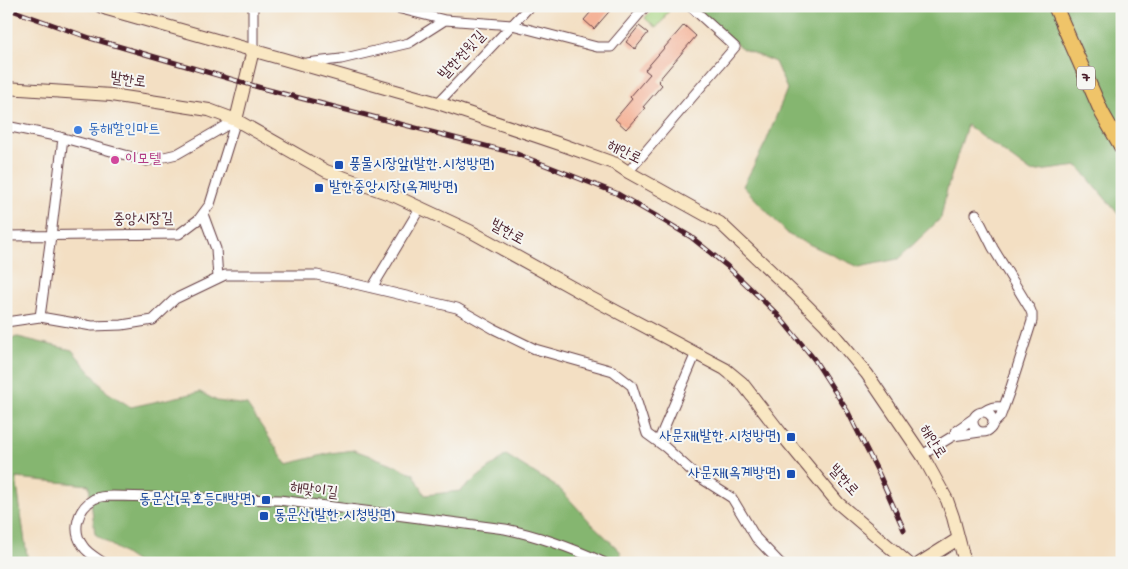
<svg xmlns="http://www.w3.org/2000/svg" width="1128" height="569" viewBox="0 0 1128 569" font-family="'Gochi Hand','Poor Story',sans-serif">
<rect width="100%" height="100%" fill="#f6f6f2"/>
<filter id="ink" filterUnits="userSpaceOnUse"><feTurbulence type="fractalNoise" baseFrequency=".02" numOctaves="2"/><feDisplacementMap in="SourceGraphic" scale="10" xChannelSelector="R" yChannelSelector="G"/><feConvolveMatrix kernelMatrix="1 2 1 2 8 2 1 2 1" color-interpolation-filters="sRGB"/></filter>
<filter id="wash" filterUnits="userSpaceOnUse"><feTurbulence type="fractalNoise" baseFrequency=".0096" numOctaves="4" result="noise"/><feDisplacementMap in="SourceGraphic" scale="20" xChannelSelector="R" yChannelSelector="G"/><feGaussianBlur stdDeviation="1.12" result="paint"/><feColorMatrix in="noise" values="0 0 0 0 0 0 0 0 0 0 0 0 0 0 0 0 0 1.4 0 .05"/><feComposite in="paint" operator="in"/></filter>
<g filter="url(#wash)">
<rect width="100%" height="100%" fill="#f3dfc3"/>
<path fill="#a7d582" stroke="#787a56" d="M655,6H673L664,17L665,18L656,28L645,18Z"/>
<path fill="#85b670" stroke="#686a4e" d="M686,6H1122V214L1119,215L1078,166L1031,172L967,125L947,189L941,218L898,259L859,267L789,235L743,186L766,142L787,89L775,62L743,49Z
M18,337L72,350L107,392L131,407L200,392L217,401L247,405L287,464L331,453L354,450L390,463L414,474L425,495L460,491L506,455L560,489L592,524L620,551L623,563H138L95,534L89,485L16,478L28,563H6V339Z"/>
<g id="blocks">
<path fill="#f4af93" d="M596,6H614L594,29L584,20Z
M684,25L696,36L658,81L662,85L643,107L645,108L626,129L615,119L632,99L630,97L650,74L645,70Z
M639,26L648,33L635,49L626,42Z"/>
</g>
</g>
<g filter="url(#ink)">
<use href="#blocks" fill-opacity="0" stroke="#633c42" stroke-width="1"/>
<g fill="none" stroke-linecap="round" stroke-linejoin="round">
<defs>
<path id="street" d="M389,6L445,20
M253,50V6
M306,63L341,59L409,43L445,20L512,25L597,47H611L646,6
M438,103L530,6
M6,126L60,137L147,161L177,154L236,120
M628,172L735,47L690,6
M203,214L216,249L218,278
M976,214L993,248L1030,309L1032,314V321L1010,390L1002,412L1000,417L993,424
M6,236L179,234L199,219L210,204L236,120
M372,288L420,208
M40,317L51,236L63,138
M6,322L40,317L92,326L122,325L153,320L175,299L225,275H317L457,308L494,329L535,349L613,371L632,386L647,434L665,447L696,475L732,498L756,538L780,563
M983,412C990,407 994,406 1003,407
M973 422a10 10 0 1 1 20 0a10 10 0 1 1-20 0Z
M953,436L957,430L974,418
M658,442L696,353
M922,455L953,436L980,432
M104,563C97,558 87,553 83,546C71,530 78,508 94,499C100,496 107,496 113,496L279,500L505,529C540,536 572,548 605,563"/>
<path id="secondary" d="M100,6L107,9L438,103L563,145L616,164L628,172L720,223L796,295L825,324L867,374L924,458L947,500L953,517L965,563
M6,88L111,95L209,110L236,120L326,171L395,196L470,231L591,298L725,369L742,383L783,436L838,503L908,563
M236,120L253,50
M920,563L958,539"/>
<path id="primary" d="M1055,6L1102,113L1122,148"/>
</defs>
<use href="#street" stroke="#633c42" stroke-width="11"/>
<use href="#secondary" stroke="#633c42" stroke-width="14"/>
<use href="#primary" stroke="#633c42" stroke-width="16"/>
<use href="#street" stroke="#fff" stroke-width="9"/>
<use href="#secondary" stroke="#f9e7c3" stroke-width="12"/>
<use href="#primary" stroke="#efc469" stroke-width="14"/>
<defs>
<path id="rail" d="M6,8L90,38L265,89L517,154L616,193L656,216L691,237L727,266L777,314L814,359L848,412L879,474L904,530"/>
</defs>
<use href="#rail" stroke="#4a1f2b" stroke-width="5"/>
<use href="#rail" stroke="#f6f6f2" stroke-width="3" stroke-dasharray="9" stroke-linecap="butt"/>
</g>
</g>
<circle fill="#3f7fe0" stroke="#f6f6f2" stroke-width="2" cx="78" cy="130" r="5"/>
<circle fill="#d1479c" stroke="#f6f6f2" stroke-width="2" cx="115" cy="160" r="5"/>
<g fill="#1a4fb4" stroke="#f6f6f2" stroke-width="2">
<rect x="334" y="160" width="10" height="10" rx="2.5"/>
<rect x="314" y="183" width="10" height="10" rx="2.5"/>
<rect x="786" y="432" width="10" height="10" rx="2.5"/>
<rect x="786" y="469" width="10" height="10" rx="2.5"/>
<rect x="261" y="495" width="10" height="10" rx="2.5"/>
<rect x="259" y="511" width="10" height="10" rx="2.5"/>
</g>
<g text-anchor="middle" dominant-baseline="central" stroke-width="4" stroke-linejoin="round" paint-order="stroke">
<rect fill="#f6f6f2" stroke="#7e6067" stroke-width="1" x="1077" y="66.5" width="18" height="23" rx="4"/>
<g font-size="14" font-weight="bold" fill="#4a1f2b">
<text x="1086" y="78">7</text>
</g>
<g font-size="15" fill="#4a1f2b" stroke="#f6f6f2">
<text transform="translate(463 56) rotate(-47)">발한천윗길</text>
<text transform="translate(128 81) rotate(8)">발한로</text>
<text transform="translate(624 153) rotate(26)">해안로</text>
<text transform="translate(143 220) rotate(-1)">중앙시장길</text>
<text transform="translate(507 233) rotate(29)">발한로</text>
<text transform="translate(932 442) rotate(58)">해안로</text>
<text transform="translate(843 481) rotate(48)">발한로</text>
<text transform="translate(314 491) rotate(7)">해맞이길</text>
</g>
<g font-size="15" fill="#366cbe" stroke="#f6f6f2" text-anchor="start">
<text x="88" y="130">동해할인마트</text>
</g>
<g font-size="15" fill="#b23c85" stroke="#f6f6f2" text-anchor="start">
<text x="125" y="160">이모텔</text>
</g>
<g font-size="15" fill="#164399" stroke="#f6f6f2" text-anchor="start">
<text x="349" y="165">풍물시장앞(발한.시청방면)</text>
<text x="329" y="188">발한중앙시장(옥계방면)</text>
<text x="781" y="437" text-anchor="end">사문재(발한.시청방면)</text>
<text x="781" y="474" text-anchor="end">사문재(옥계방면)</text>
<text x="256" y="500" text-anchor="end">동문산(묵호등대방면)</text>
<text x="274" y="516">동문산(발한.시청방면)</text>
</g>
</g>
<rect width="1128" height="569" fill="none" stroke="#f6f6f2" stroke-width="25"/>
</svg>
